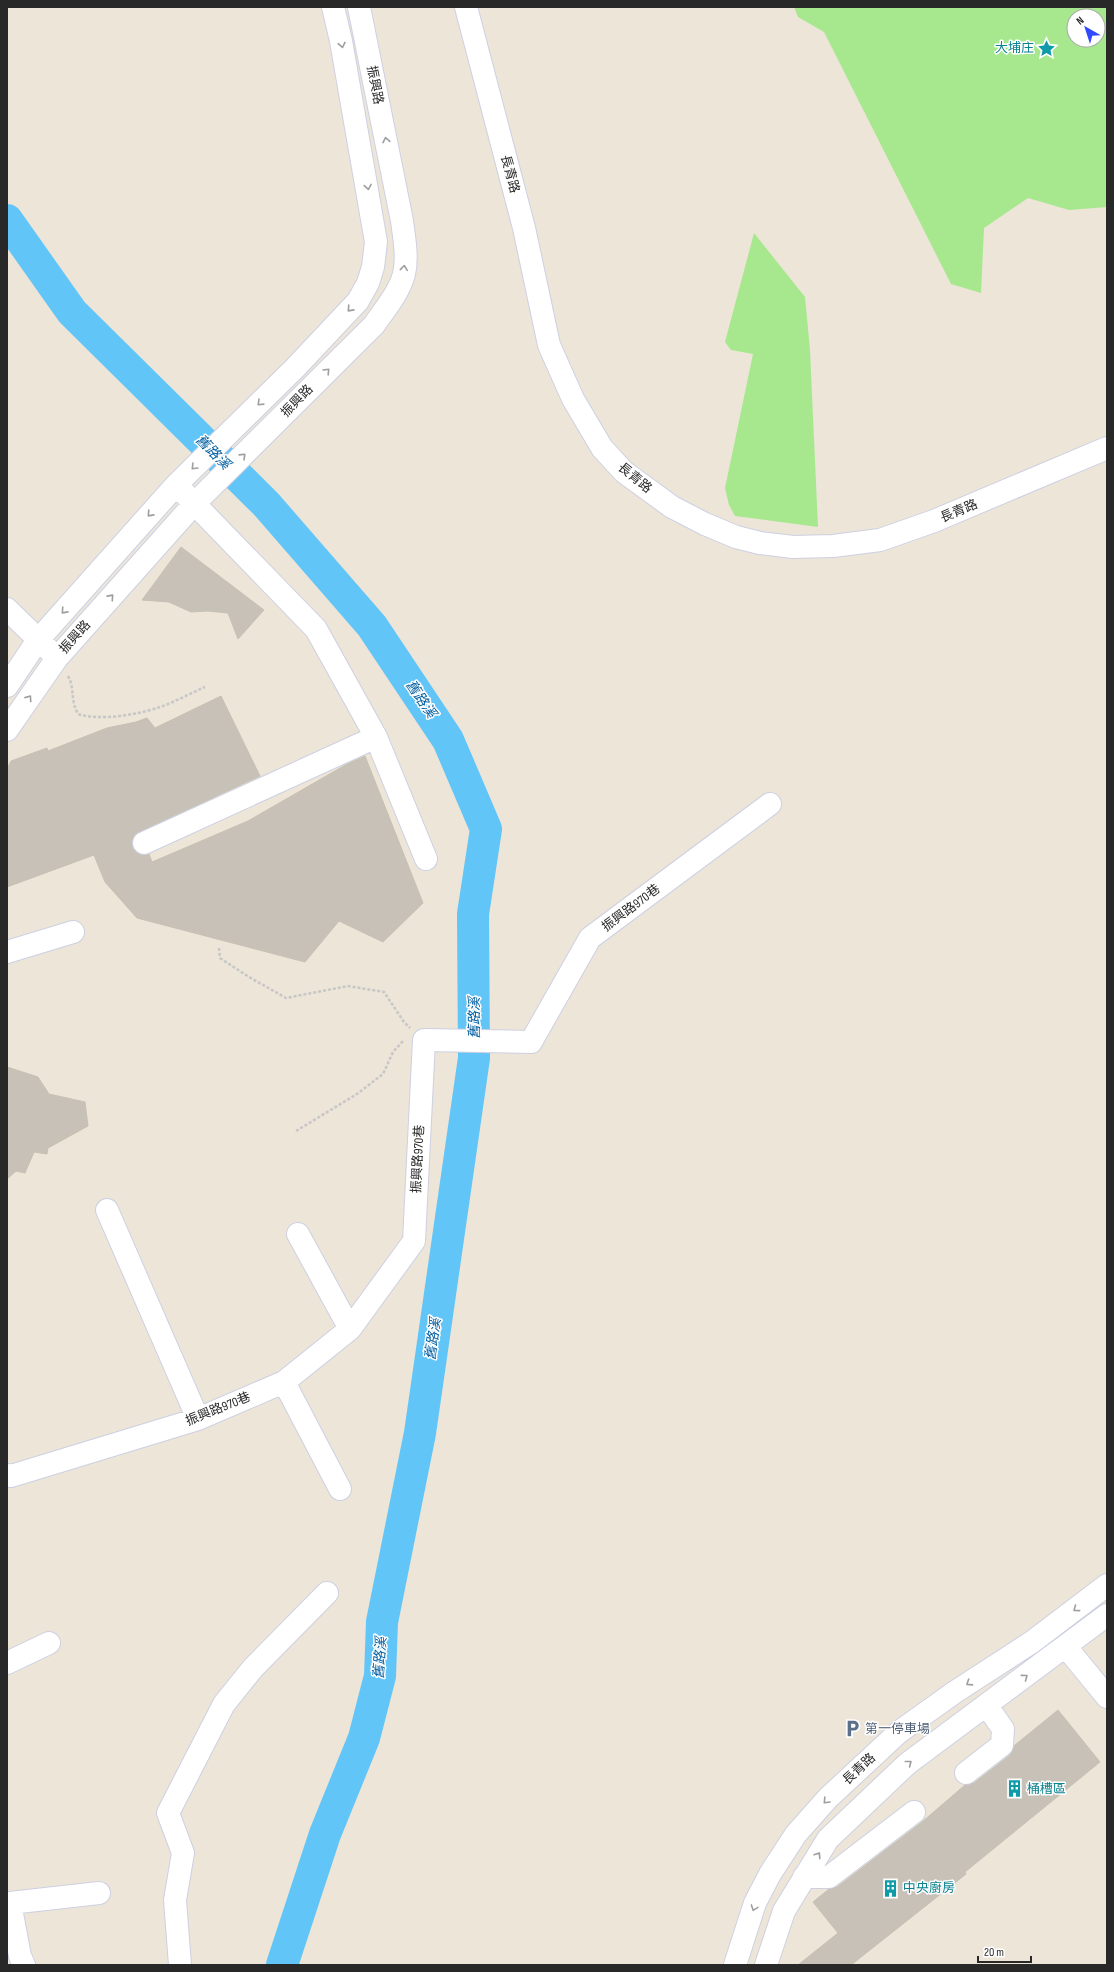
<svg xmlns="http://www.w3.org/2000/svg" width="1114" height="1972" viewBox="0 0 1114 1972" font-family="'Sofia Sans Condensed','Noto Sans TC',sans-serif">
<rect width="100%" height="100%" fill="#ece5d8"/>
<path fill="#a7e88f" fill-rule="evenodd" d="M794,7H1107V207L1069,210L1028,198L984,228L981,293L951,284L824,32L798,17ZM1074,16H1098V40H1074Z
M754,233L805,297L810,350L818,527L735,516L729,505L725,488L753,354L731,350L725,342Z"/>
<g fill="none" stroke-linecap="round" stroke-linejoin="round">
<path stroke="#61c5f8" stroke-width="32" d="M7,220L72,312L266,504L372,626L448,740L486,829L473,914L474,1058L420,1433L382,1622L380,1676L364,1738L325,1834L282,1965"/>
</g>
<path fill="#c7c1b8" stroke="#c7c1b2" d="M181,547L264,610L238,639L228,613L208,611L191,612L169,602L142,600Z
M221,696L260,776L139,832L134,835L132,841L133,849L137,853L142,855L149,854L152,862L248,821L347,764L365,756L423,903L383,942L339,921L305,962L137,918L105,882L94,855L7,887V769L11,761L47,748L48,751L107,728L136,722L147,718L155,728Z
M7,1067L38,1077L49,1094L85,1102L88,1126L48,1148L47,1154L34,1152L25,1173L16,1171L7,1179Z
M1058,1710L1100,1762L965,1872L966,1874L851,1965H798L838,1933L813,1902L829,1889L837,1887L922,1822L965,1785L974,1783L1010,1755L1015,1745Z"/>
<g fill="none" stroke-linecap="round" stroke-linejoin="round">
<defs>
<path id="minor" d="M466,7L524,228L549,345L573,399L602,448L624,472L672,507L705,524L736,537L760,543L793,547L833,546L880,540L934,521L1107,448
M184,493L316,629L376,737L426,859
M7,609L49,650
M7,686L38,640L176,485L295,368L358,301L368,283L373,267L376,242L341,41L333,7
M7,730L57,658L195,503L374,325C385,309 399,293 404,274C408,257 404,237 402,221L359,7
M144,843L376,737
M7,952L73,932
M107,1210L198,1419
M298,1234L350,1329
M284,1382L340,1489
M7,1475L11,1476L198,1419L284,1382L350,1329L414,1241L424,1040L531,1042L590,938L770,804
M1066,1647L1107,1697
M7,1663L49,1643
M966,1773L1002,1745L1003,1729L987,1706
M804,1877H829L914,1812
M7,1903H10L20,1956L24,1965
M10,1903L99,1893
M180,1965L175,1900L183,1853L168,1813L224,1704L253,1668L327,1593
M735,1965L755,1903L770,1874L796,1834L828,1798L899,1732L955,1692L1032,1642L1107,1585
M766,1965L784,1911L828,1839L907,1764L1107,1615"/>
</defs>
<use href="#minor" stroke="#cdd0e3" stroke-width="24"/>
<path stroke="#c7c7c7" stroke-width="2.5" stroke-dasharray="3 2" stroke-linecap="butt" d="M68,676C75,688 70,700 78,714C99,721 136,715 157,708C173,703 189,694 205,687
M219,948L220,958L249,977L286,998L348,986L384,992L404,1022L410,1028
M296,1131L357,1094L383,1074L393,1052L403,1041"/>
<use href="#minor" stroke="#fff" stroke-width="22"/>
</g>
<defs><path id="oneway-chevron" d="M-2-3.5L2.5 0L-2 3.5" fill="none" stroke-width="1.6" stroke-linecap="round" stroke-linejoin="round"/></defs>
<g stroke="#9e9e9e">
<use href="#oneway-chevron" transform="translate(342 45) rotate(79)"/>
<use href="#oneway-chevron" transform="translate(386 140) rotate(-101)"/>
<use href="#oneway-chevron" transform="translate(368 187) rotate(80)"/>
<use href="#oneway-chevron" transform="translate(404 268) rotate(-84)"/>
<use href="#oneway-chevron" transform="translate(350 309) rotate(132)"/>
<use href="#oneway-chevron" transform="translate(327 371) rotate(-46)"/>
<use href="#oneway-chevron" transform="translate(260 403) rotate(136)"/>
<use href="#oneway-chevron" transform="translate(243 456) rotate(-44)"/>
<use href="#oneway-chevron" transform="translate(194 467) rotate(135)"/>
<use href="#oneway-chevron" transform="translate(150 514) rotate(132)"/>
<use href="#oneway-chevron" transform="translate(111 597) rotate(-48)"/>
<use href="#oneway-chevron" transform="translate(64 611) rotate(132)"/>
<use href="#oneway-chevron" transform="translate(29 698) rotate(-55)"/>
<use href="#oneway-chevron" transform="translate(1076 1609) rotate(143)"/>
<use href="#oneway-chevron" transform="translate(1025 1677) rotate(-37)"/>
<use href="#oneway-chevron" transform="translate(969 1683) rotate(147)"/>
<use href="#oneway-chevron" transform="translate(909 1763) rotate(-38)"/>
<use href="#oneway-chevron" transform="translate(826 1801) rotate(133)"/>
<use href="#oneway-chevron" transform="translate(818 1855) rotate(-57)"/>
<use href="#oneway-chevron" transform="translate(754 1908) rotate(110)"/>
</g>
<defs>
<symbol id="sight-bare" viewBox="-9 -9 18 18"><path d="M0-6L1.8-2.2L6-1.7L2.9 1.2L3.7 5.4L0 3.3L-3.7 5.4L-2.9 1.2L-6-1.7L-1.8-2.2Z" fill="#0f9aa8" stroke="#fff" stroke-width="2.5" paint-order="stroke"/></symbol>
<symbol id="parking-bare" viewBox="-9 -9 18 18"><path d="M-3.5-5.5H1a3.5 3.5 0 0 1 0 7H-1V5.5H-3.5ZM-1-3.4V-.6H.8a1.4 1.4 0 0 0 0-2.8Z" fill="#5c6f8a" stroke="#fff" stroke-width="2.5" paint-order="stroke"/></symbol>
<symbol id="building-bare" viewBox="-9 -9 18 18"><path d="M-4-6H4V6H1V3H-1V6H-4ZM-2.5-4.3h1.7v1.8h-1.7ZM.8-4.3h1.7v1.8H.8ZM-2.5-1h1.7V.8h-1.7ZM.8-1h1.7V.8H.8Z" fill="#0f9aa8" stroke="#fff" stroke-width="2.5" paint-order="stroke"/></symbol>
</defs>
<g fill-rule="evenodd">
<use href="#sight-bare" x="1034" y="36" width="25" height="25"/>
<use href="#parking-bare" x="840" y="1716" width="25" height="25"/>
<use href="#building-bare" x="1002" y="1776" width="25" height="25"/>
<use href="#building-bare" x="878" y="1876" width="25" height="25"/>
</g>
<g text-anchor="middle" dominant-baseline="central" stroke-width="3" stroke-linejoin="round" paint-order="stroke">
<g font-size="13" fill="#0d838f" stroke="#fff" text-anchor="start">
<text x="1034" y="48" text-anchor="end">大埔庄</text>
<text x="1027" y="1789">桶槽區</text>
<text x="903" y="1888">中央廚房</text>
</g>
<g font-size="13" fill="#282828" stroke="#fff">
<text transform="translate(375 85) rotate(79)">振興路</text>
<text transform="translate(510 174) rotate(75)">長青路</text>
<text transform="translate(297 401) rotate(-46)">振興路</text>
<text transform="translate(635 478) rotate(39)">長青路</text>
<text transform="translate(959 511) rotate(-23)">長青路</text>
<text transform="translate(75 637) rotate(-48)">振興路</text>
<text transform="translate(631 908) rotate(-37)">振興路970巷</text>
<text transform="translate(418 1159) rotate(-87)">振興路970巷</text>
<text transform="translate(218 1409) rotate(-22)">振興路970巷</text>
<text transform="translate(859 1769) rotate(-43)">長青路</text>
</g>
<g font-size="13" fill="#4e5e75" stroke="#fff" text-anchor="start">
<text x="865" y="1729">第一停車場</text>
</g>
<g font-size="14" font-style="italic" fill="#035fa1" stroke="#fff">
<text transform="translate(213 452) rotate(45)">舊路溪</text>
<text transform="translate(421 699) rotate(56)">舊路溪</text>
<text transform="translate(474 1018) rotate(-90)">舊路溪</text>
<text transform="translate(433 1339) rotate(-82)">舊路溪</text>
<text transform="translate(380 1658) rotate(-86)">舊路溪</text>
</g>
</g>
<rect width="1114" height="1972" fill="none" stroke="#282828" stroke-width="16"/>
<g transform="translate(1086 28) rotate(321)"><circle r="19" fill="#ffffff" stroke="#a9a9a9"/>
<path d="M0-3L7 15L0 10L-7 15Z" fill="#3149ff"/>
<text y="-6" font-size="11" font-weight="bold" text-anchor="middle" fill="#282828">N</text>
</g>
<path d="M978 1956v6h53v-6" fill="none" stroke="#282828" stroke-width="2"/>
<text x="984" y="1956" font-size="12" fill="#282828" stroke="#ffffff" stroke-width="3" paint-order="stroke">20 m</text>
</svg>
